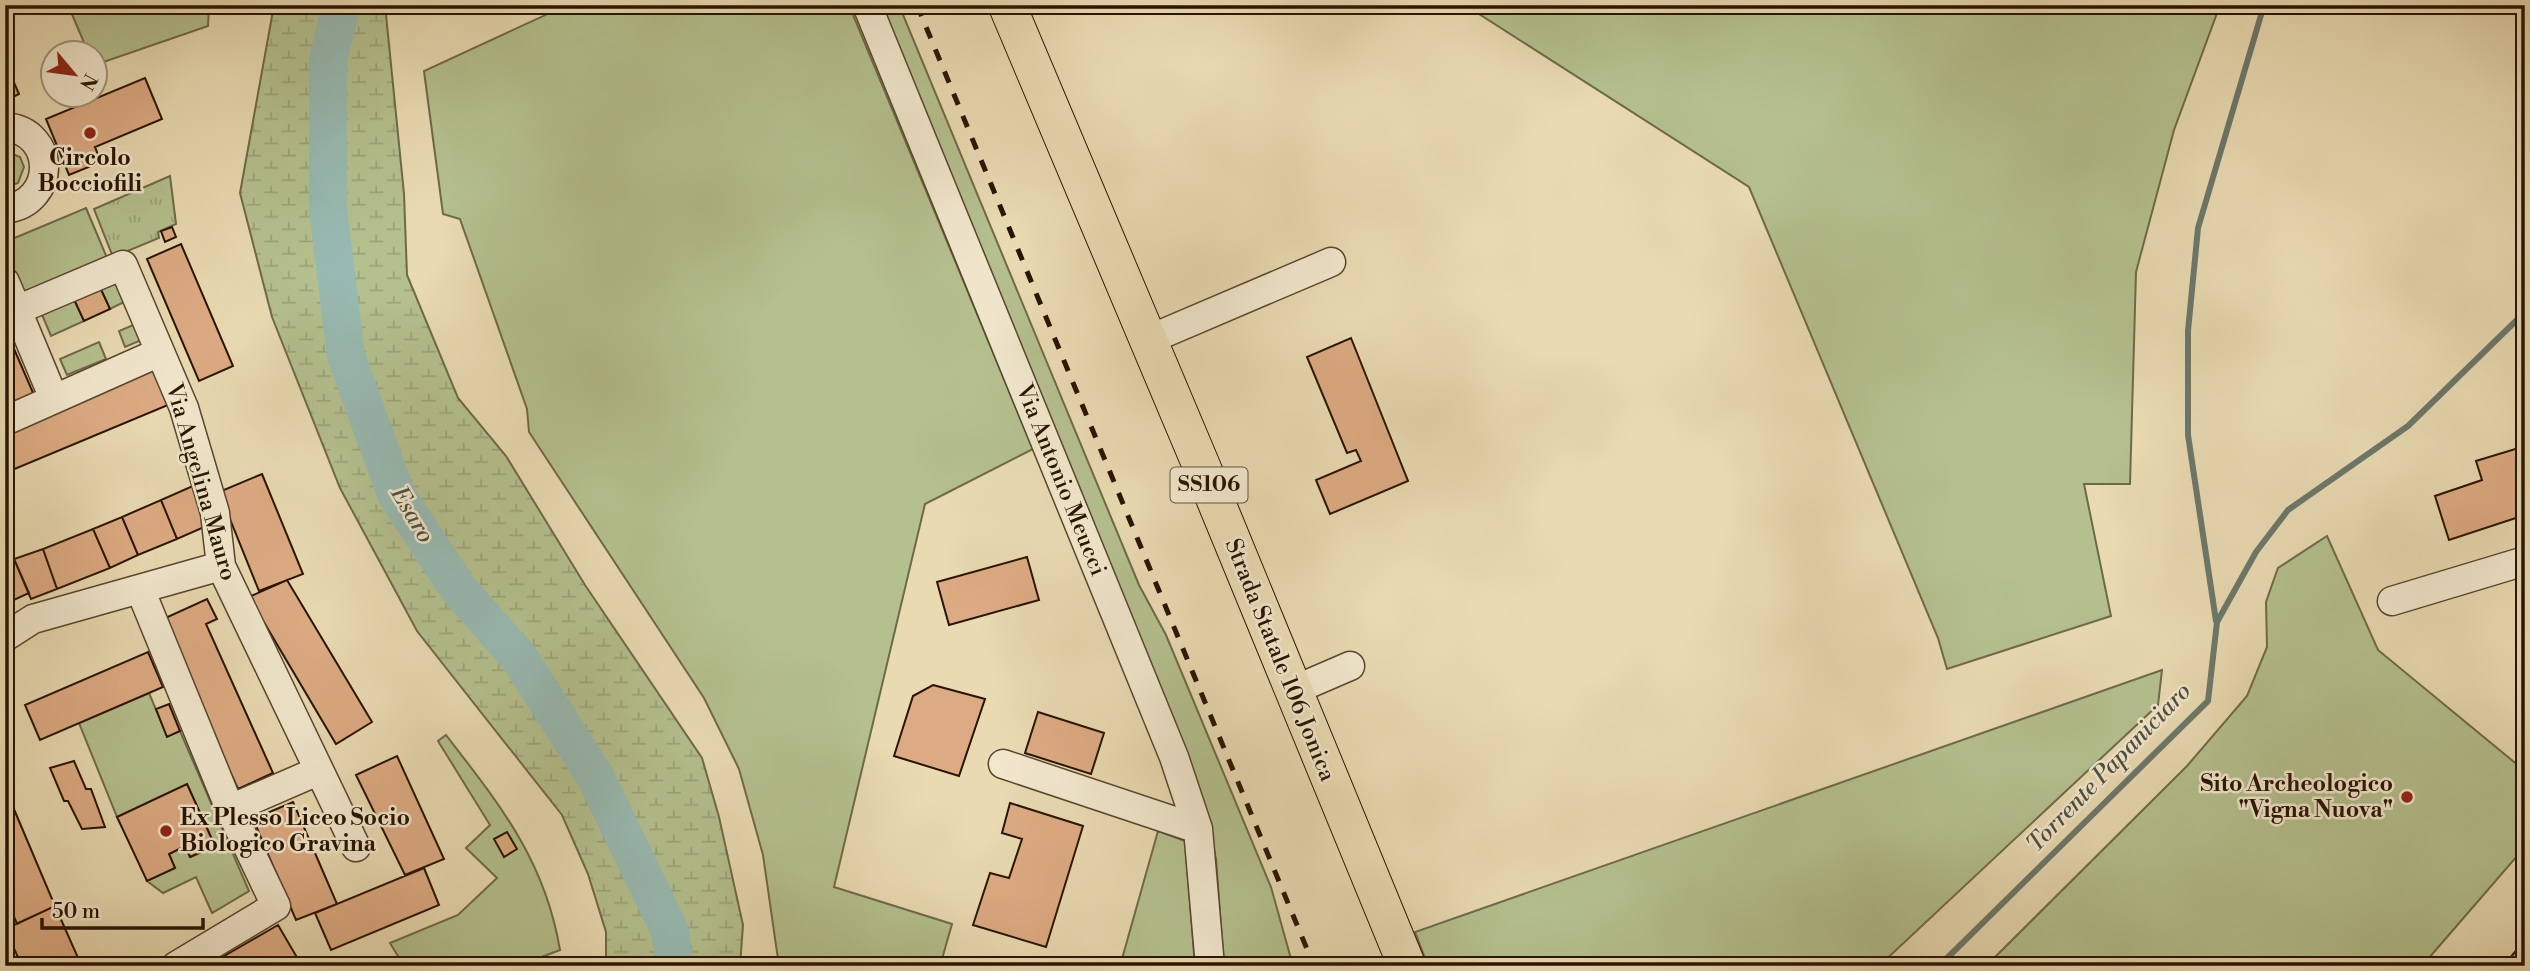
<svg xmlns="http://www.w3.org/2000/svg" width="2530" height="971" viewBox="0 0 2530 971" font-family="'Libre Bodoni',serif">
<defs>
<pattern id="wetland-marsh" width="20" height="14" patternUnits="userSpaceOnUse" patternTransform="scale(1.75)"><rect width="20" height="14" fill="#b4c08e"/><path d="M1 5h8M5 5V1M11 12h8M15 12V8" fill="none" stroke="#9ba479"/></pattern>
<pattern id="park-tufts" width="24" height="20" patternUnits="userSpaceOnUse" patternTransform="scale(1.75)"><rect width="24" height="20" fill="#b4c08e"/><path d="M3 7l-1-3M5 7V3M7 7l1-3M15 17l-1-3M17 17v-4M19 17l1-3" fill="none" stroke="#9ba479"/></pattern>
</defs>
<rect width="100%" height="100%" fill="#e9dab2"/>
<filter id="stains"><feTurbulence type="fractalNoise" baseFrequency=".00286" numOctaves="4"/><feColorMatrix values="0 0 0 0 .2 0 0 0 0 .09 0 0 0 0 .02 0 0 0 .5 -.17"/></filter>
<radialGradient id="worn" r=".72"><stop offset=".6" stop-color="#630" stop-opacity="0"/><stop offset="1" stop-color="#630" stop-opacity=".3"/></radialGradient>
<path fill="#b4c08e" stroke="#6e6a47" stroke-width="2" d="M68,5H209L208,26L95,65L94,52H88Z
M567,5H849L1033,449L925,504L834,887L952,924L940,966H779L763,855L739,769L704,698L529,432L527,409L460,219L443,214L424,71Z
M880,5H899L1139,585L1166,635L1271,887L1293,966H1224L1216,859L1207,820Z
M1465,5H2220L2174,130L2136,272L2130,484H2084L2111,616L1947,669L1938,638L1749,187Z
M5,151L20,157L24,167L18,183L7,187Z
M86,208L110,265L22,303L5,264V242Z
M118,273L130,299L110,309L98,283Z
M72,295L84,321L51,336L40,310Z
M138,323L144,339L125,347L119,331Z
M99,342L106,359L67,375L60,359Z
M2327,536L2378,650L2525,771V847L2422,966H1986L2187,766L2247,696L2267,647L2266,602L2278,568Z
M2162,670L2158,705L1879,966H1428L1415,932Z
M149,693L167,736L180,731L249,891L212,913L196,877L163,893L147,881L175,868L169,854L185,846L191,857L215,846L187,784L117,817L79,723Z
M446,735C500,805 545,860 560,950L539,958V966H404L390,943L458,915L497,878L466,848L490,825L438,741Z
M1158,831L1185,841L1195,966H1120Z"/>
<path fill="url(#wetland-marsh)" stroke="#6e6a47" stroke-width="2" d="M274,5H385L404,194L407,275L458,398L506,456L585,585L702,758L719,817L743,925L740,966H606V932L588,874L562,815L417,631L340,488L272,317L240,193Z"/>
<path fill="url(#park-tufts)" stroke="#6e6a47" stroke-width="2" d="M170,176L176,224L158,232L159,238L113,257L94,209Z"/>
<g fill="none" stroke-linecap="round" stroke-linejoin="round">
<path stroke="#6b786b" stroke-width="6" d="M2216,621L2188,435V331L2198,228L2264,5
M1939,966L2208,701L2217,622L2256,552L2288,510L2408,426L2525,312"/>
<path stroke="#98bab2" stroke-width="38" d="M341,5L328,60V209L346,356L396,494L457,587L520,659L595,776L670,931L675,966"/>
</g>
<path fill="#ddab83" stroke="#281400" stroke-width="2" d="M5,62L19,94L5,101Z
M145,78L162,119L95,147L101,162L69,175L46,119Z
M172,227L176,237L165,242L161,231Z
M181,244L233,366L199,381L147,259Z
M98,283L110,309L84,321L72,295Z
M5,328L34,395L5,408Z
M1351,338L1408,481L1330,514L1316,480L1361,461L1356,450L1347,453L1307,357Z
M153,370L168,405L5,473V433Z
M2525,446V515L2449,540L2435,496L2482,480L2476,461Z
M262,474L303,574L259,591L219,492Z
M195,485L211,524L177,539L161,500Z
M161,500L177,539L138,555L122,517Z
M122,517L138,555L110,568L93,529Z
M93,529L110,568L57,589L43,549Z
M43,549L57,589L31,599L14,559Z
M1027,557L1039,600L949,625L937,582Z
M14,559L29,593L5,604V563Z
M287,580L372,722L336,744L249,597Z
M207,599L217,619L206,624L273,773L238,789L161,620Z
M148,652L163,687L40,740L25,705Z
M933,685L985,699L959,776L894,756L913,696Z
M169,704L180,731L167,737L156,709Z
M1038,712L1104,733L1091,774L1025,753Z
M397,756L444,859L405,875L356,775Z
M74,761L86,789H91L105,827L82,829L68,801H64L50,768Z
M187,784L215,846L190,857L185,846L169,854L175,868L147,881L117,817Z
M5,788L55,906L17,924L5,895Z
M293,802L337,904L296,920L253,819Z
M1010,803L1083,826L1046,947L973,925L990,873L1009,878L1022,839L1002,833Z
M507,832L517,849L504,857L494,839Z
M424,868L439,905L331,950L315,913Z
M55,906L79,960L67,966L54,963L22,966L5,929Z
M278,925L302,966H207Z
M2515,952L2525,960V966H2503Z"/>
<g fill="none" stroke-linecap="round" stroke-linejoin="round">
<defs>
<path id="minor" d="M867,5L1174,757L1198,829L1210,966
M5,127C57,131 57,203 5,209
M5,282L17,310L123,265L184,408L215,513L221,566L356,847
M17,310L54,399
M1148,340L1331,262
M5,421L160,352
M140,589L230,809L276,906L176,966
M2392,601L2525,561
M5,637L33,619L221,566
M1292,691L1350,666
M1003,764L1198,829
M230,809L318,771"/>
<path id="major" d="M1007,5L1201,465L1407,966"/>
</defs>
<use href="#minor" stroke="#58462c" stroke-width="31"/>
<use href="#major" stroke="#281400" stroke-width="39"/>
<use href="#minor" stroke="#f1e7cd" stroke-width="28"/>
<use href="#major" stroke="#e9dab2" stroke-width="37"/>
<path stroke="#281400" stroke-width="5" stroke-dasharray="12 12" stroke-linecap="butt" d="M917,5L1314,966"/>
</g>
<g fill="#8f2418" stroke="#f1e7cd" stroke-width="2.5">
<circle cx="90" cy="133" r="7"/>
<circle cx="2407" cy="797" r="7"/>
<circle cx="166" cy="831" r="7"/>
</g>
<g text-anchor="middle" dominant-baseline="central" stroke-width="5" stroke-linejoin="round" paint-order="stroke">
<rect fill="#f1e7cd" stroke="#64533e" stroke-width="2" x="1170.5" y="467.5" width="77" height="35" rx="5"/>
<g font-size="21" font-weight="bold" fill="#281400">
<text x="1209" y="485">SS106</text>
</g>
<g font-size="23" font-weight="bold" fill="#281400" stroke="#f1e7cd">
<text x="90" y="158">Circolo<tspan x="90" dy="26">Bocciofili</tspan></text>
<text x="2393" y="784" text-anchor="end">Sito Archeologico<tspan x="2393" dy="26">"Vigna Nuova"</tspan></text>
<text x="180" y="818" text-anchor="start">Ex Plesso Liceo Socio<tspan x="180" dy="26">Biologico Gravina</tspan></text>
</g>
<g font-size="23" fill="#281400" stroke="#f1e7cd">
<text transform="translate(1061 480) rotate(68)">Via Antonio Meucci</text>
<text transform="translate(201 482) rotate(74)">Via Angelina Mauro</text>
<text transform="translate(1280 660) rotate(68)">Strada Statale 106 Jonica</text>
</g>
<g font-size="24" font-style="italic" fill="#4f4e3e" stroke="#f1e7cd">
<text transform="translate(412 515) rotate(59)">Esaro</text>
<text transform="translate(2109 768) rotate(-46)">Torrente Papaniciaro</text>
</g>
</g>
<rect width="2530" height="971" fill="none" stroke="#e9dab2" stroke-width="28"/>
<rect x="7" y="7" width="2516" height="957" fill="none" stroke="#281400" stroke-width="3.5"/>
<rect x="14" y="14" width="2502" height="943" fill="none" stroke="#281400" stroke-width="2"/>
<g transform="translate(74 74) rotate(119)"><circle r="33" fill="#f1e7cd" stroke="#a1937b" stroke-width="2"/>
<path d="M0-5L12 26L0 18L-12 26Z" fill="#8f2418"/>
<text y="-10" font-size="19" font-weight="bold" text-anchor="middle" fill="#281400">N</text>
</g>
<path d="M42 918v10h161v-10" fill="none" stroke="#281400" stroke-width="3.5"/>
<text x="52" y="918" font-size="21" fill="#281400" stroke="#f1e7cd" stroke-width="5" paint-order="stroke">50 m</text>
<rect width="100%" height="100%" filter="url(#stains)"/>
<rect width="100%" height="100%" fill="url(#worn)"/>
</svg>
